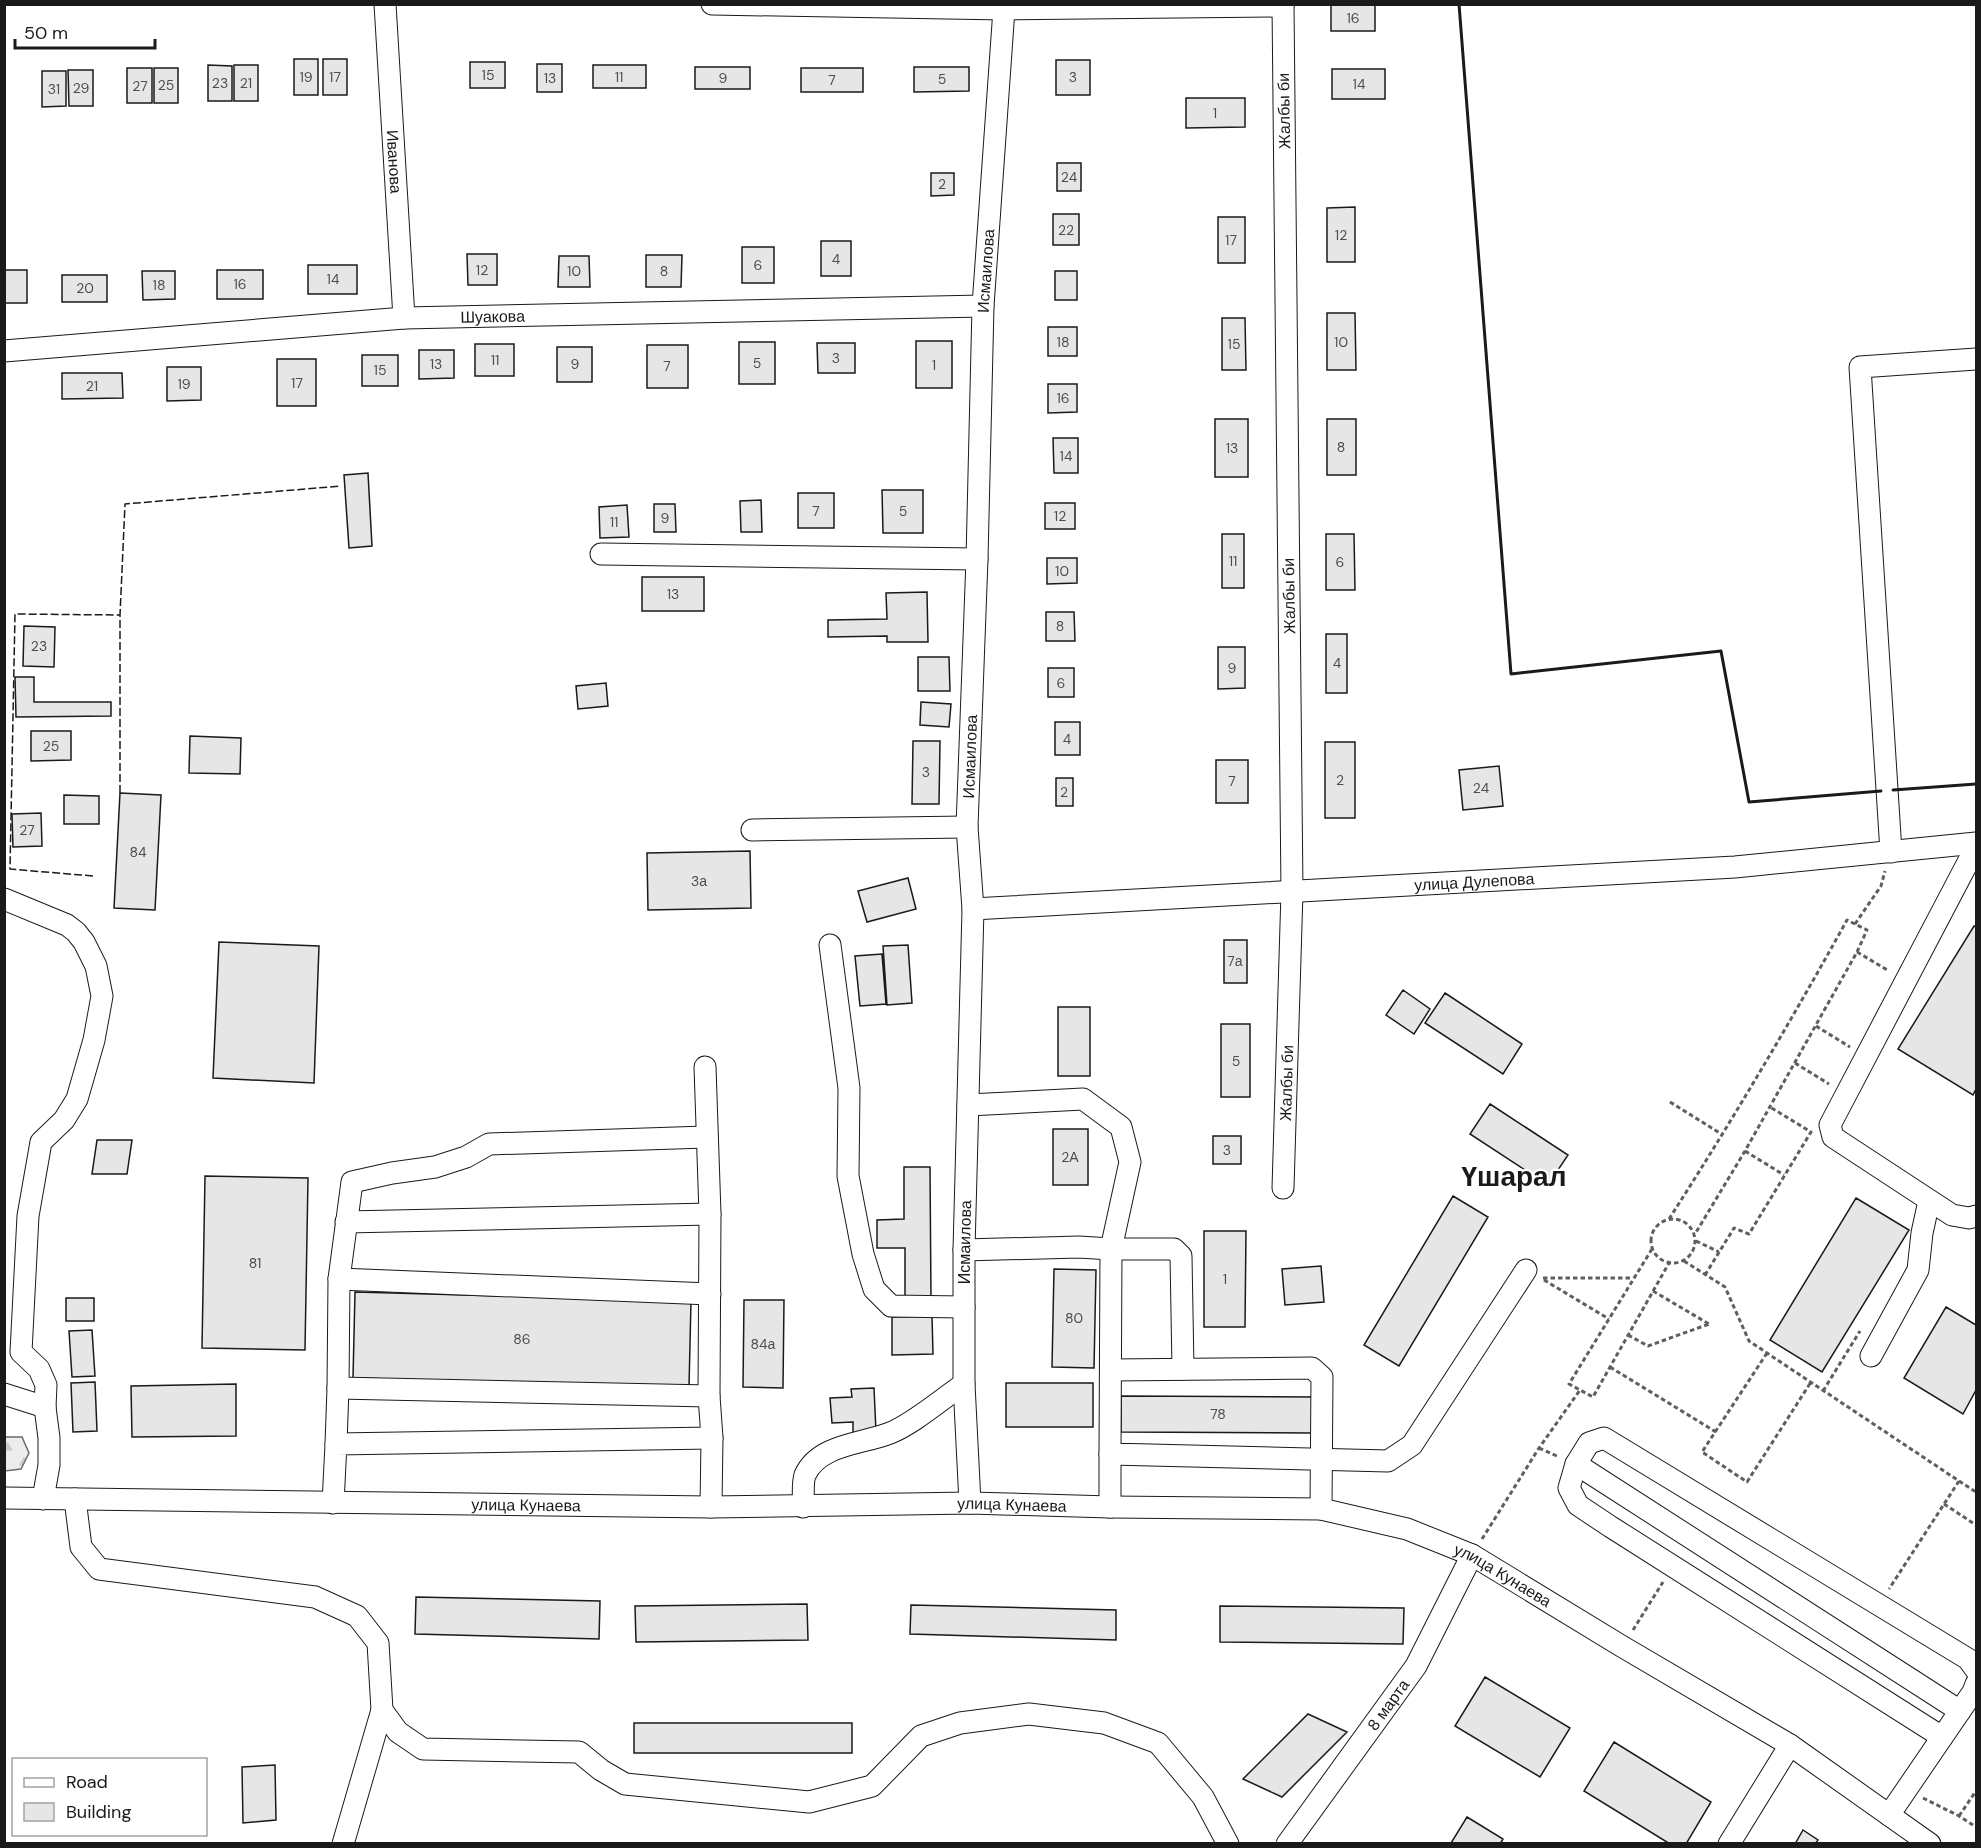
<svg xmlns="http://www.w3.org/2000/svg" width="1981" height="1848" viewBox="0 0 1981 1848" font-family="'DM Sans',sans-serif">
<defs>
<pattern id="forest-firs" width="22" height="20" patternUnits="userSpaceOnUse" patternTransform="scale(1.5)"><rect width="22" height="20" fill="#ededed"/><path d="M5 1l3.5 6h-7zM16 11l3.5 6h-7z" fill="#cbcbcb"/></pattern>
</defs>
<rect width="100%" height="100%" fill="#fff"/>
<path fill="url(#forest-firs)" stroke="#6a6a6a" stroke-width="1.5" d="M5,1437H22L29,1453L21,1469L5,1471Z"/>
<path fill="#e6e6e6" stroke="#1a1a1a" stroke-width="1.5" d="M1331,4H1375V31H1331Z
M294,59H318V95H294Z
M323,59H347V95H323Z
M1056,60H1090V95H1056Z
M470,62H505V88H470Z
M537,64H562V92H537Z
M208,65L232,66V101H208Z
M234,65H258V101H234Z
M593,65H646V88H593Z
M695,67H750V89H695Z
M914,67H969V91L914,92Z
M127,68H152V103H127Z
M154,68H178V103H154Z
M801,68H863V92H801Z
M1332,69H1385V99H1332Z
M68,70H93V106H69Z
M42,71H66V106L42,107Z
M1186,98H1245V127L1186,128Z
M1057,163H1081V191H1057Z
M931,173H954V195L931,196Z
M1355,207V262H1327V208Z
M1053,214H1079V245H1053Z
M1218,217H1245V263H1218Z
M821,241H851V276H821Z
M742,247H774V283H742Z
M467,254H497V285H468Z
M646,255H682L681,287H646Z
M559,256H589L590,287H558Z
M308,265H357V294H308Z
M4,270H27V303H4Z
M217,270H263V299H217Z
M142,271H175V299L143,300Z
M1055,271H1077V300H1055Z
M62,275H107V302H62Z
M1327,313H1355L1356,370H1327Z
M1222,318H1245L1246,370H1222Z
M1048,327H1077V356H1048Z
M916,341H952V388H916Z
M739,342H775V384H739Z
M817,343H855V373H818Z
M475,344H514V376H475Z
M647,345H688V388H647Z
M557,347H592V382H557Z
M419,350H454V378L419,379Z
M362,355H398V386H362Z
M277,359H316V406H277Z
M167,367H201V400L167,401Z
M62,373H122L123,398L62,399Z
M1048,384H1077V412L1048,413Z
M1215,419H1248V477H1215Z
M1327,419H1356V475H1327Z
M1053,438H1078V473H1054Z
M368,473L372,546L349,548L344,475Z
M882,490H923V533H883Z
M798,493H834V528H798Z
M761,500L762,532H741L740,501Z
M1045,503H1075V529H1045Z
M654,504H675L676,532H654Z
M627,505L629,537L600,538L599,507Z
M1222,534H1244V588H1222Z
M1326,534H1354L1355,590H1326Z
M1047,558H1077V583L1047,584Z
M642,577H704V611H642Z
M927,592L928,642H887V636L828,637V620L887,619L886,593Z
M1046,612H1074L1075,641H1046Z
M24,626L55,627L54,667L23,666Z
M1326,634H1347V693H1326Z
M1218,647H1245V688L1218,689Z
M918,657H949L950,691H918Z
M1048,668H1074V697H1048Z
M15,677H34V702H111V716L16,717Z
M606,683L608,706L578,709L576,686Z
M921,702L951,704L949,727L920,725Z
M1055,722H1080V755H1055Z
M31,731H71V760L31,761Z
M190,736L241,738L240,774L189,773Z
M913,741H940L939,804H912Z
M1325,742H1355V818H1325Z
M1216,760H1248V803H1216Z
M1499,766L1503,806L1463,810L1459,770Z
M1056,778H1073V806H1056Z
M120,793L161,795L155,910L114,908Z
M64,795L99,796V824H64Z
M41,813L42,846L13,847L12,814Z
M750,851L751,908L648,910L647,853Z
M908,878L916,909L867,922L858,891Z
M1974,926L1976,927V1089L1973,1095L1898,1049Z
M1224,940H1247V983H1224Z
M219,942L319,946L314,1083L213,1078Z
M908,945L912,1003L887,1005L883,946Z
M882,954L886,1004L860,1006L855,956Z
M1403,990L1430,1009L1414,1034L1386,1015Z
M1445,993L1522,1044L1503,1074L1425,1023Z
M1058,1007H1090V1076H1058Z
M1221,1024H1250V1097H1221Z
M1490,1104L1568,1155L1548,1185L1470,1134Z
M1053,1129H1088V1185H1053Z
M1213,1136H1241V1164H1213Z
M97,1140H132L127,1174H92Z
M904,1167H930L931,1300H905V1248H877V1220L904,1219Z
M205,1176L308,1178L305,1350L202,1348Z
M1453,1196L1488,1217L1399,1366L1364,1345Z
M1856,1198L1909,1230L1822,1372L1770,1340Z
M1204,1231H1246L1245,1327H1204Z
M1321,1266L1324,1302L1285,1305L1282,1269Z
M1054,1269L1096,1270L1094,1368L1052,1367Z
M355,1292L691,1301L689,1387L353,1378Z
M66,1298H94V1321H66Z
M744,1300H784L783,1388L743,1387Z
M1946,1307L1976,1325V1390L1963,1414L1904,1378Z
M932,1316L933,1354L892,1355V1317Z
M92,1330L95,1376L72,1377L69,1331Z
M95,1382L97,1431L73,1432L71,1383Z
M1006,1383H1093V1427H1006Z
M236,1384V1436L132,1437L131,1386Z
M874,1388L876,1432L853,1433V1422L832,1423L830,1398L852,1397L851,1389Z
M1121,1396L1315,1397V1433L1121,1432Z
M416,1597L600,1601L599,1639L415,1634Z
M807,1604L808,1640L636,1642L635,1606Z
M911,1605L1116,1610V1640L910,1634Z
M1220,1606L1404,1608L1403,1644L1220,1642Z
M1485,1677L1570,1728L1540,1777L1455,1726Z
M1308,1714L1347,1732L1282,1797L1243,1779Z
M634,1723H852V1753H634Z
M1614,1742L1711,1802L1686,1844H1670L1584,1791Z
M275,1765L276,1820L243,1823L242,1767Z
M1467,1817L1503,1839L1500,1844L1451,1843Z
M1803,1830L1818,1840L1815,1844H1795Z"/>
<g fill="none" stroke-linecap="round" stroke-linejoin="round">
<defs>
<g id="minor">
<path id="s1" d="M385,4L404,318"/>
<path d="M712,4L1004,9L1283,6"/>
<path id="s2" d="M4,351L404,318L983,306"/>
<path d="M601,554L977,559"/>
<path d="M752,830L967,827"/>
<path d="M1976,847L1830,1125L1833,1137L1952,1215L1969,1218L1976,1216"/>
<path d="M1891,852L1860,367L1976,359"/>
<path d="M4,899L67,925L76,932L84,942L96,966L102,996L94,1040L77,1099L64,1120L41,1142L28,1216L21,1352L39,1369L46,1385L45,1407L49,1438V1465L43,1499"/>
<path id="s3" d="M973,909L1735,867L1976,843"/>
<path d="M830,945L849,1088L848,1176L863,1254L874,1289L891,1306L964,1307"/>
<path d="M968,1105L1083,1099L1121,1127L1130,1162L1111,1249H1174L1181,1256L1183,1369"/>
<path id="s4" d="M1283,1188L1292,892L1283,4"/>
<path d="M346,1222L710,1214"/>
<path d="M964,1250L1079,1247L1111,1249L1110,1454L1388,1461L1412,1445L1526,1270"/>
<path d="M339,1279L710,1294"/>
<path d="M1871,1356L1918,1270L1922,1233L1929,1201"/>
<path d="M1111,1370L1312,1368L1322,1377L1321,1509"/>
<path d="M338,1388L709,1396"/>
<path d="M4,1394L45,1407"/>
<path d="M336,1444L338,1388L339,1279L352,1182L392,1173L435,1167L466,1157L489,1144L706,1137"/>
<path d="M1110,1454V1507"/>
<path d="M1576,1464L1960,1711"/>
<path id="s5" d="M4,1498L711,1507L970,1503L1110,1507L1321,1509L1407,1529L1472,1555L1623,1647L1790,1745L1930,1844"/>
<path d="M75,1499L81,1547L99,1569L315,1597L357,1616L378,1643L382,1710L398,1732L423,1749L579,1752L601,1770L625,1784L809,1802L872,1786L921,1736L960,1723L1029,1714L1104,1723L1158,1743L1203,1797L1228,1844"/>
<path d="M333,1503L336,1444L712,1438L709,1396L710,1214L705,1067"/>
<path id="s6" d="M970,1503L964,1384V1250L973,909L967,827L977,559L983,306L1004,9"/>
<path d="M711,1507L712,1438"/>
<path d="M803,1507C804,1498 802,1483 805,1475C819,1444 863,1444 890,1433C913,1424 943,1398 964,1384"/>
<path d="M1942,1737L1611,1527L1578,1505L1569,1488L1576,1464L1589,1443L1604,1438L1968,1659L1976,1670"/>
<path d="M1889,1815L1973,1692L1976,1684"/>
<path d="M343,1844L382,1710"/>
<path id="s7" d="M1287,1844L1416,1666L1472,1555"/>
<path d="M1729,1844L1790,1745"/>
</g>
</defs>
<use href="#minor" stroke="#1a1a1a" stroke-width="23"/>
<path stroke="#5f5f5f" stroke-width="3" stroke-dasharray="4.5 3" stroke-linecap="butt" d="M1855,924L1881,886L1885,871
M1857,952L1889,971
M1816,1026L1850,1047
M1795,1063L1829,1084
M1670,1102L1723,1135
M1745,1151L1784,1175
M1651 1241a22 22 0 1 1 44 0a22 22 0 1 1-44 0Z
M1669,1219C1732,1121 1791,1021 1847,920L1867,930L1857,952L1745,1151L1695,1234
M1696,1241L1719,1252
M1652,1249L1569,1384L1593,1397L1669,1263
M1684,1261L1725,1287L1749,1341L1959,1481L1889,1589
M1705,1275L1734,1228L1749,1234L1811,1132L1770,1107
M1543,1278H1632
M1544,1280L1609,1319
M1653,1291L1709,1324
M1628,1335L1648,1346L1709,1324
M1767,1353L1702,1452L1747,1482L1811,1382
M1610,1367L1716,1432
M1823,1391L1860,1331
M1539,1448L1559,1457
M1959,1481L1976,1492
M1944,1504L1976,1525
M1482,1539L1539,1448L1580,1390
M1633,1630L1663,1582
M1923,1798L1959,1816L1976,1827
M1959,1816L1976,1791"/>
<use href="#minor" stroke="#fff" stroke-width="21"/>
<path stroke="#1a1a1a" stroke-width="1.5" stroke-dasharray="8 3" stroke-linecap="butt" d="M120,793V615L125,504L341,486
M93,876L10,869L15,614L120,615"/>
<path stroke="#1a1a1a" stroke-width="3" d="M1459,4L1511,674L1721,651L1749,802L1881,791
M1893,790L1976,784"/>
</g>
<g text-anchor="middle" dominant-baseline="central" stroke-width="4.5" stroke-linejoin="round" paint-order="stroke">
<g font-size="14" fill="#4d4d4d">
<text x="1353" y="18">16</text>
<text x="488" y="75">15</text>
<text x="306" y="77">19</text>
<text x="335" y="77">17</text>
<text x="619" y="77">11</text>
<text x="1073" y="77">3</text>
<text x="550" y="78">13</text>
<text x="723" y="78">9</text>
<text x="942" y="79">5</text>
<text x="832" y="80">7</text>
<text x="220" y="83">23</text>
<text x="246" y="83">21</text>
<text x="1359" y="84">14</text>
<text x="166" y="85">25</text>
<text x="140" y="86">27</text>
<text x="81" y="88">29</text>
<text x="54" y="89">31</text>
<text x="1215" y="113">1</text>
<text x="1069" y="177">24</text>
<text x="942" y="184">2</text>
<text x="1066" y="230">22</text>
<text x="1341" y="235">12</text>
<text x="1231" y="240">17</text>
<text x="836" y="259">4</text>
<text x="758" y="265">6</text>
<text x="482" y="270">12</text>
<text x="574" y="271">10</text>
<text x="664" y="271">8</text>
<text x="333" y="279">14</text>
<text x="240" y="284">16</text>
<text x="159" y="285">18</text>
<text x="85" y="288">20</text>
<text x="1063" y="342">18</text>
<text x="1341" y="342">10</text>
<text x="1234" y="344">15</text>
<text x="836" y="358">3</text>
<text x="495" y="360">11</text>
<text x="757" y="363">5</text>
<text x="436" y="364">13</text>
<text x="575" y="364">9</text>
<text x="934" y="365">1</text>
<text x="667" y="366">7</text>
<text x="380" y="370">15</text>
<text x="297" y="383">17</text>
<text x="184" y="384">19</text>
<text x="92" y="386">21</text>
<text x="1063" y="398">16</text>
<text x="1341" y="447">8</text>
<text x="1232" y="448">13</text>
<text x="1066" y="456">14</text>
<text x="816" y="511">7</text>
<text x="903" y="511">5</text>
<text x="1060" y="516">12</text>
<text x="665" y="518">9</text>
<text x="614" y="522">11</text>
<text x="1233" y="561">11</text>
<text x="1340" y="562">6</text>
<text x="1062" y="571">10</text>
<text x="673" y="594">13</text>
<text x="1060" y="626">8</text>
<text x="39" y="646">23</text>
<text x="1337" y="663">4</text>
<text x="1232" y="668">9</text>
<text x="1061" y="683">6</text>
<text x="1067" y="739">4</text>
<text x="51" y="746">25</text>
<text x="926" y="772">3</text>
<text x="1340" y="780">2</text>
<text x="1232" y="781">7</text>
<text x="1481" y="788">24</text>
<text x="1064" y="792">2</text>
<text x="27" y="830">27</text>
<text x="138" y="852">84</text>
<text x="699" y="881">3а</text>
<text x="1235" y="961">7а</text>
<text x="1236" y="1061">5</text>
<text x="1227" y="1150">3</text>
<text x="1070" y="1157">2А</text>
<text x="255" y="1263">81</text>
<text x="1225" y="1279">1</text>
<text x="1074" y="1318">80</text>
<text x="522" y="1339">86</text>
<text x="763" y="1344">84а</text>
<text x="1218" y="1414">78</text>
</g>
<g font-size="16" fill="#1a1a1a" stroke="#fff">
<text transform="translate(1284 111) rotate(-91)">Жалбы би</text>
<text stroke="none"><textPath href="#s1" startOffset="158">Иванова</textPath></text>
<text stroke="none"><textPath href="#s6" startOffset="1233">Исмаилова</textPath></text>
<text stroke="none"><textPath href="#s2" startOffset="490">Шуакова</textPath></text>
<text transform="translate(1289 596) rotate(-91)">Жалбы би</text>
<text stroke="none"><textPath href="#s6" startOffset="747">Исмаилова</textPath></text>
<text stroke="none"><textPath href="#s3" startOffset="502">улица Дулепова</textPath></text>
<text stroke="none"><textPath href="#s4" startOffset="105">Жалбы би</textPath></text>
<text stroke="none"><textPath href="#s6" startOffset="261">Исмаилова</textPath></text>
<text stroke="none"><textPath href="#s5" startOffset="522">улица Кунаева</textPath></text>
<text stroke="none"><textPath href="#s5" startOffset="1008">улица Кунаева</textPath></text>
<text stroke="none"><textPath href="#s5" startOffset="1512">улица Кунаева</textPath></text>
<text stroke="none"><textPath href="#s7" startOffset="172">8 марта</textPath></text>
</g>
<g font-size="28" font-weight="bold" fill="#1a1a1a" stroke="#fff">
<text x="1514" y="1176">Үшарал</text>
</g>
</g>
<rect width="1981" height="1848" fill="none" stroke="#1a1a1a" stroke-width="12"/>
<rect x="12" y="1758" width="195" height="78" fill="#ffffff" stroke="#a3a3a3" stroke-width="1.5"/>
<rect x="24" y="1778" width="30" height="9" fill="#ffffff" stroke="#a3a3a3" stroke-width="1.5"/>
<text x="66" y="1788" font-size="18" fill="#1a1a1a">Road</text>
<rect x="24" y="1803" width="30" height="18" fill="#e6e6e6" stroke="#a3a3a3" stroke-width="1.5"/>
<text x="66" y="1818" font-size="18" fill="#1a1a1a">Building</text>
<path d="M15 39v9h140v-9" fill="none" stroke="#1a1a1a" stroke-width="3"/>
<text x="24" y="39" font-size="18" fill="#1a1a1a" stroke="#ffffff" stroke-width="4.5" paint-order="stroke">50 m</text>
</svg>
